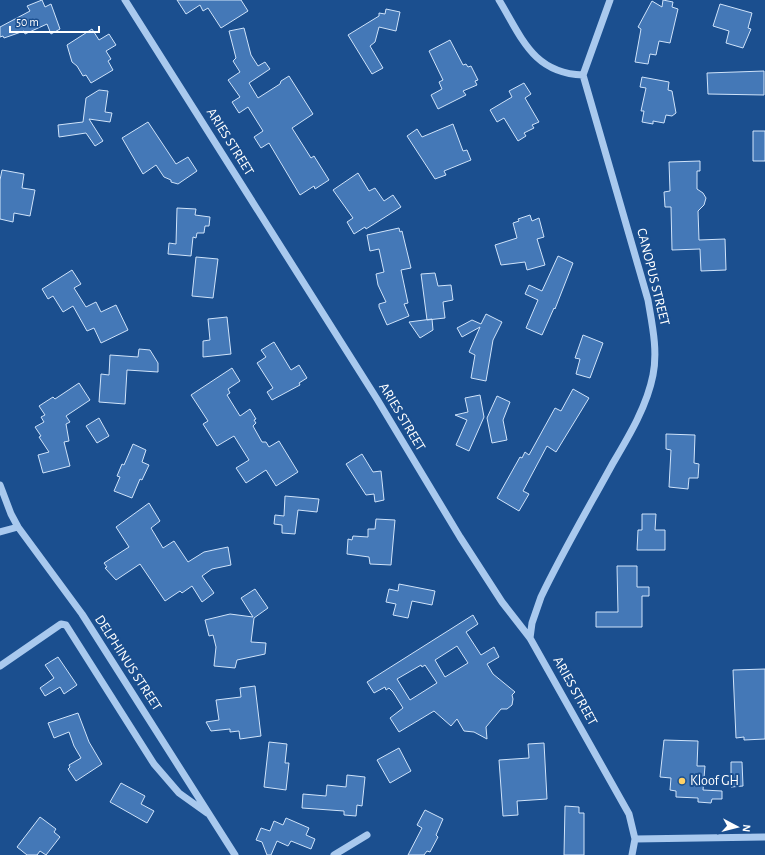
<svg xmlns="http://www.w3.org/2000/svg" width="765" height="855" viewBox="0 0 765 855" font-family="'Alegreya Sans',sans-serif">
<rect width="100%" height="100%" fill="#1b4f8f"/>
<path fill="#4478b7" stroke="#cfe3fa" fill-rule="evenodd" d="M42,0L45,7L51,4L60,29L51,34L47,24L25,34L24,31L4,38L3,36L0,37V27L30,11L27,6Z
M177,0H241L248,11L221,28L208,8L203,11L200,5L186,14Z
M663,0L673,2L672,7L678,9L670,43L659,41L656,55L650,54L648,64L635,62L641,29L638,27L652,1L662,7Z
M720,4L752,13L748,28L751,29L743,48L726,43L729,31L713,26Z
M386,9L400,12L396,31L379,27L375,42L370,46L383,68L372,74L348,35L379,16V13L385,14Z
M244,28L251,55L258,66L265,62L270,69L249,83L258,98L280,84L281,81L289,76L313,114L292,128L311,158L314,156L329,180L315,189L314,186L300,195L269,143L261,148L254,137L263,131L248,107L239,113L232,102L240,97L228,80L240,72L233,61L236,58L229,31Z
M92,29L99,40L109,34L116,45L106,51L111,59L108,61L113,70L91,83L86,75L83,76L77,66L72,62L67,45Z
M450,40L463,65L466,64L468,67L471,66L478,80L475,81L477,85L463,91L466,95L438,109L431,95L442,89L439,82L443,80L429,51Z
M764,71V95L708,94L707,73Z
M642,77L669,82L668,90L672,91L676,113L672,116L666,115L664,123L653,121V124L642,122L644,111H641L646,88L640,87Z
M524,83L531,94L525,98L539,122L532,125L534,128L524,133L526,136L518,141L504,118L497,122L490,110L512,97L509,91Z
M99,90L108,91L105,112L112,113L110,122L89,119L103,141L95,146L86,133L59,137L58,125L83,122L86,98Z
M148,122L176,164L188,157L197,171L178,184L171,182V180L164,177L156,165L143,174L122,138Z
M453,124L463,151L467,150L471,160L444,171L446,175L435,179L407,136L417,129L422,137Z
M753,131H765V161H753Z
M700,161V171H697V189L703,193L706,198L704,205L698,211L699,240L725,239L726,270L701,271L700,249L672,250L671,207H665L664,192L670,191L669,162Z
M2,170L24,174L22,188L35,190L30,216L14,213L13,222L0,219V180Z
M358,173L369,191L375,188L384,201L393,195L401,207L366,229L365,227L354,234L347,222L353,218L333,190Z
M177,208L196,209L195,215L210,217L209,226H205L204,233H197L196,238L193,237L191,256L168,254L169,243L176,244Z
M530,215L532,221L539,218L544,237L537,239L545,265L527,270L525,262L501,265L495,245L517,238L513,223L519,221L518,219Z
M399,228L400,232L402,231L411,268L401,270L408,303L404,304L409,316L387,325L379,307V304L386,302L378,285L376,274L384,272L379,249L370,251L367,235Z
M558,256L573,263L555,309L554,308L542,335L526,328L538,300L525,294L529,285L542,291Z
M196,257L218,259L213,298L192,296Z
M72,270L81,284L74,288L86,307L96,302L101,312L116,305L128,330L101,343L94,328L87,331L73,306L63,312L53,296L48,299L42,289Z
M435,273L438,286L451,285L453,300L443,302L445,318L427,320L421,274Z
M486,314L502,322L493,340L486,381L471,378L475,355L469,352L480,327L462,337L457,328L472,320L481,324Z
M227,317L231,354L203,357V341L210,340L208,319Z
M432,319L433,330L420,338L409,322Z
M583,335L603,343L590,378L576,374L580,359L575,358Z
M274,342L291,370L299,365L307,378L299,383L300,385L272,400L267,392L273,388L257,363L266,357L261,350Z
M139,349L150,350L158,363V372L127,370L125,404L99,402L101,374L109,375L110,355L138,357Z
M232,368L240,381L228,389L230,393L227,395L240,416L250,409L256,419L254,420L256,423L253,426L262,442H266L269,447L279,441L298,472L276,486L266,470L246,483L236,468L249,460L234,436L217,446L203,424L208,421L191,395Z
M79,383L90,400L66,416L70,422L66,424L69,441L64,442L70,466L43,473L38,455L49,452L39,437L41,436L35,427L44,422L41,417L45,415L39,406L53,397L55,399Z
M573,389L589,398L556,452L547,446L523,491L529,494L519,511L497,498L520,457L522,458L525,452L529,455L555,408L561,411Z
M480,395L484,417L469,451L456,445L467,420L455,415L468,412L465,398Z
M497,396L510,402L503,420L507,440L492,443L487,418Z
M99,418L109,436L97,443L86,426Z
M666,434L695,435L694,463L699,464L698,478H689L688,489L669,487L671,450L666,449Z
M133,444L146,450L142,462L149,465L142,480L140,479L132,498L114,491L120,477L117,476L122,464L124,465Z
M362,454L373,472L381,471L384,500L375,502L374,494L366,495L346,464Z
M285,496L319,499L317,512L298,510L295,534L282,533V525L274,524L275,515L284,516Z
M149,503L160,521L151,528L163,548L174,541L188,562L204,552L228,547L231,565L212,569L202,576L214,593L202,602L192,586L182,593L180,591L165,601L140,564L116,580L105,568L107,567L104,563L129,547L116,527Z
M642,514H656L655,530H665V550H637L638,530H642Z
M376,519L395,520L391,565L370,564L369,557L347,554L348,539L352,540L353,536L368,537V529H375Z
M617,566H637V587H649V596H642V627H596V612H618Z
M399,584L435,591L432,605L412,601L408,618L393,615L396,604L386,602L389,589L398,591Z
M255,589L268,608L254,618L251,642L266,643L265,654L237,660L235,668L214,666L216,647L213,635L209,636L205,620L230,614L253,617L241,598Z
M473,615L478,624L466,632L481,655L494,647L499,657L487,664L493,674L515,692L512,695L513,699L512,705L507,709H501L486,727L487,739L474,732L464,731L457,719L451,726L434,711L399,732L390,718L403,708L393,692L389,688L386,690L385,687L374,693L367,682ZM457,646L468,663L445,677L435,660ZM421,665L422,667L425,665L437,683L410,700L397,679Z
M58,657L77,685L64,694L60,687L45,696L40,688L54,678L45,665Z
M765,669V739L744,740V737L736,738L733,670Z
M255,686L261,736L240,739L239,731L230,732V729L211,731L206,722L219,720L216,700L241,697L240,688Z
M78,713L89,742L102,764L76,781L68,769L70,767L69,765L81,758L74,746L69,732L54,738L48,723Z
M664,740L698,741L697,766H705L703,790L722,791V799H712L711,803L698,802V798L676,797V791L670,790L671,778L660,777Z
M269,742L287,744L285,763H289L286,790L264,787Z
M544,743L547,799L517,801L518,815L503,816L499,760L529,758L528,744Z
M399,748L411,771L390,783L377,760Z
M731,762H742L743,786L731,787Z
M347,775L365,777L362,806L357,805L356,816L344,815V811L302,808L303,794L326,796L327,785L346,787Z
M121,783L145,796L141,804L154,811L147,823L110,802Z
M565,806L579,807V813H584V855H564Z
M425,810L443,819L436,835L438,837L430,852L427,851L424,855H408L422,828L417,825Z
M40,817L56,829L54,832L60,837L46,855L40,851L37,855H27L17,847Z
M286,818L309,828L306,835L315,839L311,849L291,841L288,846L277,841L271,855H267L262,842L256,840L261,828L270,831L274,821L283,825Z"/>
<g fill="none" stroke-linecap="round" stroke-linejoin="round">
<path stroke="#a9c9ee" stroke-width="7" d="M125,0L377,399L460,537L502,602L530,638L629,814L635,839L632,855
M499,0C522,38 533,73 583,75
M0,485L11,514L18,527L82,614L235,855
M0,532L18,527
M530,638L532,623L541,597C563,551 589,507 613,463C629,436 647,406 653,375C658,350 652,324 648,300L583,75L610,0
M0,666L61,624L66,625L154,764L179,793L207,813
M635,839L765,837
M334,855L367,835"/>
</g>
<circle fill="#ffd166" stroke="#1b4f8f" stroke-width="1.5" cx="682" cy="781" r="4"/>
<g text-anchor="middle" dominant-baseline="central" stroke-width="4" stroke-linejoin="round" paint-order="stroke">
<g font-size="14" fill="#fff" stroke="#1b4f8f">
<text transform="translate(230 142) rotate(58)">ARIES STREET</text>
<text transform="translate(653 277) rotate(76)">CANOPUS STREET</text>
<text transform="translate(402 417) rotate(59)">ARIES STREET</text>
<text transform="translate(128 663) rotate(57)">DELPHINUS STREET</text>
<text transform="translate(575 691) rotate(61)">ARIES STREET</text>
</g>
<g font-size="14" fill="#fff" stroke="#1b4f8f" text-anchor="start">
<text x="690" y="781">Kloof GH</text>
</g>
</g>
<g transform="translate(737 827) rotate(97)" stroke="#1b4f8f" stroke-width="3" paint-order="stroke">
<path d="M0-3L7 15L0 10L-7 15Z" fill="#ffffff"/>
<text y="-6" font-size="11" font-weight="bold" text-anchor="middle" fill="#ffffff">N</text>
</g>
<path d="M10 26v6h89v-6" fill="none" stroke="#ffffff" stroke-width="2"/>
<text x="16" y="26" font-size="12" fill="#ffffff" stroke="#1b4f8f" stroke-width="3" paint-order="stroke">50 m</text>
</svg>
